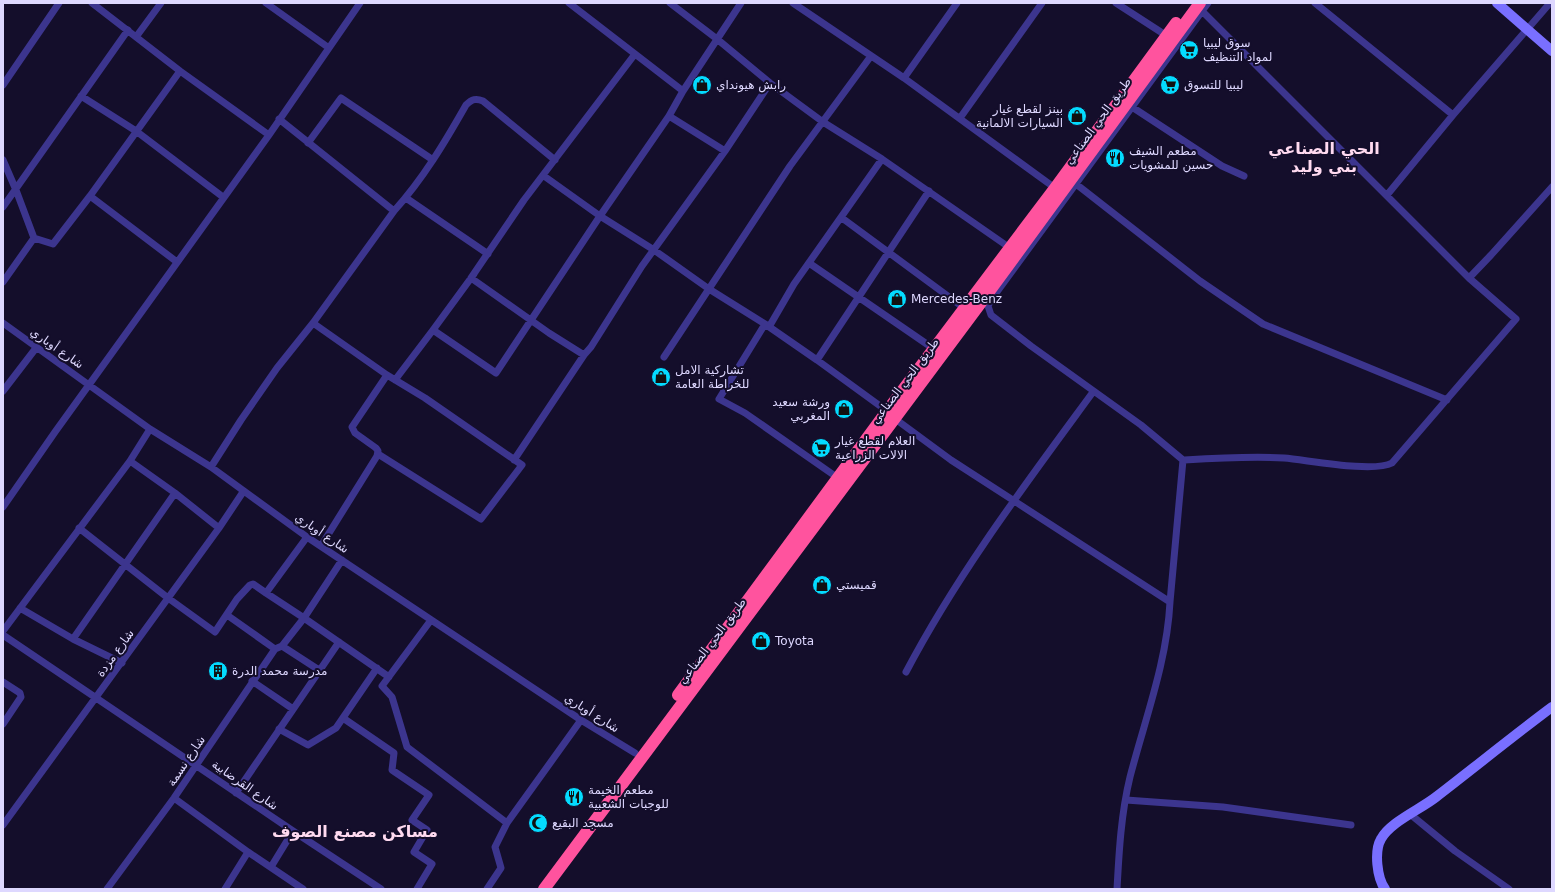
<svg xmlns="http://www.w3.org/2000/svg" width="1555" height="892" viewBox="0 0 1555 892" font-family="'DejaVu Sans',Vazirmatn,sans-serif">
<rect width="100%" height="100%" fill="#140e2b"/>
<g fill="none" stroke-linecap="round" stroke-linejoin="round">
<path stroke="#3c358e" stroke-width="7" d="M92,3L180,71L269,135
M266,3L329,48
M670,3L717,39L770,83L823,122L882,159L1010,248
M793,3L904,78L1055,188
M1116,3L1167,36
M1315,3L1453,115
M136,37L161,3
M635,54L524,200L471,278L549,333L584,355L591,347L642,266L725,151
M904,78L957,3
M3,85L59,3
M683,91L741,3
M81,96L136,131L223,197
M1132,107L1222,166L1244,176
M669,116L725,151L770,83
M960,118L1042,3
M279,119L394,211
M308,143L341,98L433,160
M3,160L16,190L34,238L3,282
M544,176L600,216L654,250L709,289L765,324L817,360L887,411
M1076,184L1200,281L1263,324L1447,400
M1387,195L1453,115L1550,3
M90,196L177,262
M406,198L488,254
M3,207L128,30
M842,218L964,308
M34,238L53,244L90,196L180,71
M809,263L934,349
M1469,278L1491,255L1552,187
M3,323L150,429L211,467L307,537L581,720L635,753
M313,323L387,375L425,398L522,465L481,519L378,454
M765,324L719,399L745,413L838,478
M769,327L794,284L882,159
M433,330L474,274
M664,357L790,166L871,56
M817,360L929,191
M395,380L433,330L496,373L600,216L669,116L683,91L569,3
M3,391L36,348
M894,418L951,460L1170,602L1183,460L1141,425L1031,346L991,315L988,306L991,300L1208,3
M514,460L584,355
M1183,460C1217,458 1250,456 1284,458C1308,460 1373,473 1392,463L1516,319L1469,278L1202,11
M130,461L175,493L219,528
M211,467L241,420L277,368L313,323L394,211C423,179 445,142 466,105C472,99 476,98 483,101L555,160
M3,507L55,432L269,135L360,3
M79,528L168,598L215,632L237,599L250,585L253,584L266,593L307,537
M321,546L377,456L378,451L376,448L355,433L352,427L387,375
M266,593L304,618L389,677
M20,608L73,639
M227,615L275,649
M431,620L382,686L392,697L407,747L507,823L495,847L501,868L487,889
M3,631L130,461L150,429
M3,635L293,831L381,889
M282,646L304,618L342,560
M282,646L319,670
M122,663L73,639L175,493
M906,672C958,573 1027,482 1093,392
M252,681L293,709
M3,682L20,693L21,697L3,724
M343,718L394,753L392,770L429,795L412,820L427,830L414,852L432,864L417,889
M279,729L308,745L336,728L377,668
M236,793L339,642
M174,798L248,852L303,889
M1126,800L1223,807L1351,825
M1410,814L1455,851L1509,889
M507,823L581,720
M3,825L219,528L243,492
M271,867L293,831
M107,889L174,798L275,649L282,646
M225,889L248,852
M1117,889C1119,852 1121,814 1130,777C1145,719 1167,662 1170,602"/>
<path stroke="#796fff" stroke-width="10" d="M1497,3L1552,51
M1385,889C1377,878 1374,851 1381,839C1390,822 1421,809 1436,797C1475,767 1513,736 1552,707"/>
<path stroke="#ff539e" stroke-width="12" d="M678,695L887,411L1055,188L1176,23
M544,889L980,304L1200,3"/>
</g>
<defs>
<symbol id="supermarket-disc" viewBox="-11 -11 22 22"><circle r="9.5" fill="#04dbff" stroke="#140e2b"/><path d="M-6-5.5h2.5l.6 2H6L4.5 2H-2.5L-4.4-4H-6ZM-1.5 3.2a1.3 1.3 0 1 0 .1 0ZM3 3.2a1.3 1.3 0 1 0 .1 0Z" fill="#111"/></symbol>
<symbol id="shop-disc" viewBox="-11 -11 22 22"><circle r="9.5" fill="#04dbff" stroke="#140e2b"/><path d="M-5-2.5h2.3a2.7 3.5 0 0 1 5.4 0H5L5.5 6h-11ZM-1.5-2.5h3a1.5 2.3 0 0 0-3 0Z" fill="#111"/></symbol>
<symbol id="restaurant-disc" viewBox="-11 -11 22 22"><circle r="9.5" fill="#04dbff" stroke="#140e2b"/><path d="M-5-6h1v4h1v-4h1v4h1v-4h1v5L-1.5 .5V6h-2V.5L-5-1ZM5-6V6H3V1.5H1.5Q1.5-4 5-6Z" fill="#111"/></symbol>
<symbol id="building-disc" viewBox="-11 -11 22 22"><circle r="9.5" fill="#04dbff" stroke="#140e2b"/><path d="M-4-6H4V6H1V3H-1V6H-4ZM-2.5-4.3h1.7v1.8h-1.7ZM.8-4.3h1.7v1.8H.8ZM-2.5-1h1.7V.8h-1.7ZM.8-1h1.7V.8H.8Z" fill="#111"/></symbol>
<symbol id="mosque-disc" viewBox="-11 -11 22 22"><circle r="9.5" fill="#04dbff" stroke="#140e2b"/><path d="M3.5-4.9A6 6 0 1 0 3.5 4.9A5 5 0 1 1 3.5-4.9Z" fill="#111"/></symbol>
</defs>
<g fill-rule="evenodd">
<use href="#supermarket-disc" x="1178" y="39" width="22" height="22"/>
<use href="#shop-disc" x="691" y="74" width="22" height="22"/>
<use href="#supermarket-disc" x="1159" y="74" width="22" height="22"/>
<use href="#shop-disc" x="1066" y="105" width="22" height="22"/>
<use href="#restaurant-disc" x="1104" y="147" width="22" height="22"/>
<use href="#shop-disc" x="886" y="288" width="22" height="22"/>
<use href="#shop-disc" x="650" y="366" width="22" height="22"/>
<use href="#shop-disc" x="833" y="398" width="22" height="22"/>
<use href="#supermarket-disc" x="810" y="437" width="22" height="22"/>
<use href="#shop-disc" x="811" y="574" width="22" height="22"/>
<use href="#shop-disc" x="750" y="630" width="22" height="22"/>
<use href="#building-disc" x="207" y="660" width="22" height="22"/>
<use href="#restaurant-disc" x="563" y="786" width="22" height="22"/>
<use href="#mosque-disc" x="527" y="812" width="22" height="22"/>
</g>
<g text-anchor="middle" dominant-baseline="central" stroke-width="4" stroke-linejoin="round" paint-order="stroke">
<g font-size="12" fill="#ded8ff" stroke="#140e2b" text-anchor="start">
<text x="1203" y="43">سوق ليبيا<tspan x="1203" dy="14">لمواد التنظيف</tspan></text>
<text x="716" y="85">رابش هيونداي</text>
<text x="1184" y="85">ليبيا للتسوق</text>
<text x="1063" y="109" text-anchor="end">بينز لقطع غيار<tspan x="1063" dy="14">السيارات الالمانية</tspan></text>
<text x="1129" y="151">مطعم الشيف<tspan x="1129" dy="14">حسين للمشويات</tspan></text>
<text x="911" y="299">Mercedes-Benz</text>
<text x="675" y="370">تشاركية الامل<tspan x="675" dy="14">للخراطة العامة</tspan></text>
<text x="830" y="402" text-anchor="end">ورشة سعيد<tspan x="830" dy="14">المغربي</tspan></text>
<text x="835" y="441">العلام لقطع غيار<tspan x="835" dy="14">الالات الزراعية</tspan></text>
<text x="836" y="585">قميستي</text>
<text x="775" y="641">Toyota</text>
<text x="232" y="671">مدرسة محمد الدرة</text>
<text x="588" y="790">مطعم الخيمة<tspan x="588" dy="14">للوجبات الشعبية</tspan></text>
<text x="552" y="823">مسجد البقيع</text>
</g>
<g font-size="12" fill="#ded8ff" stroke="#140e2b">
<text transform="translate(1098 121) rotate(-54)">طريق الحي الصناعي</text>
<text transform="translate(57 348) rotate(35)">شارع أوباري</text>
<text transform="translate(905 381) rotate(-53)">طريق الحي الصناعي</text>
<text transform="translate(322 533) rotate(34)">شارع أوباري</text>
<text transform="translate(712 641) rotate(-53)">طريق الحي الصناعي</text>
<text transform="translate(115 653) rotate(-54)">شارع مزدة</text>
<text transform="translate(592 713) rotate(32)">شارع أوباري</text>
<text transform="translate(186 761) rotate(-56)">شارع نسمة</text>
<text transform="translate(245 785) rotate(35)">شارع القرضابية</text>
</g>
<g font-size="16" font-weight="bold" fill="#ffdaf0" stroke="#140e2b">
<text x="1324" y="148">الحي الصناعي<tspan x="1324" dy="18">بني وليد</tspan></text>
<text x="355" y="831">مساكن مصنع الصوف</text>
</g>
</g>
<rect width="1555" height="892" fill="none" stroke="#ded8ff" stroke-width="8"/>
</svg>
